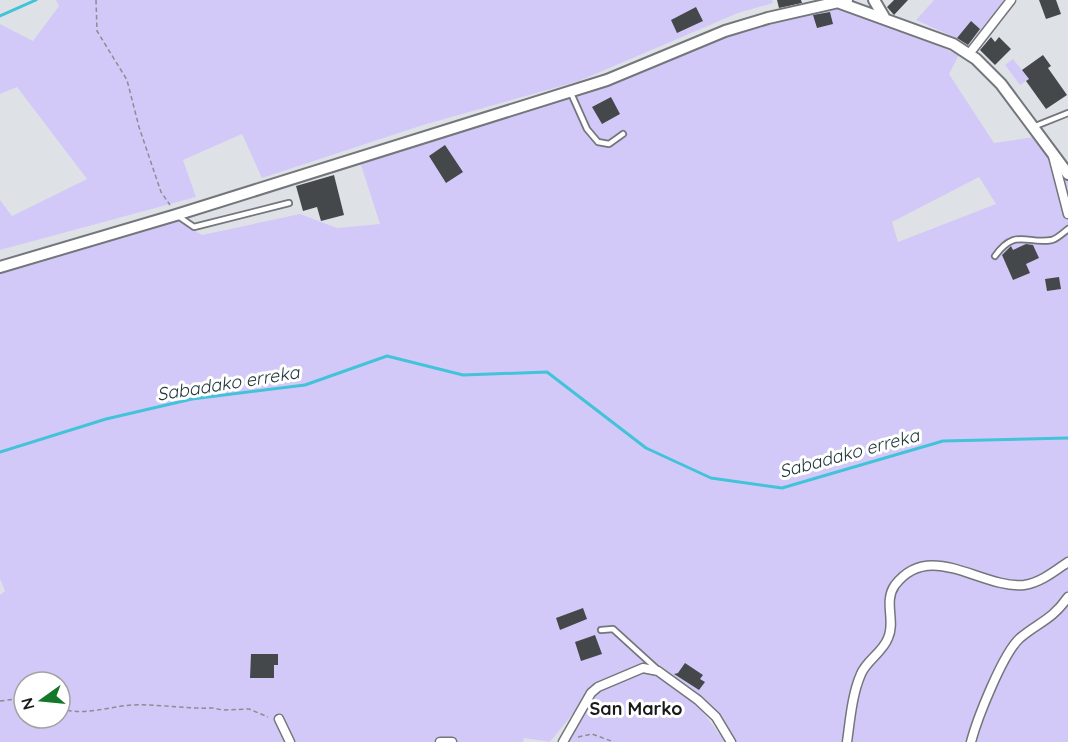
<svg xmlns="http://www.w3.org/2000/svg" width="1068" height="742" viewBox="0 0 1068 742" font-family="Quicksand,sans-serif">
<rect width="100%" height="100%" fill="#dee2e6"/>
<path fill="#d3c9f9" fill-rule="evenodd" d="M56,0H772L773,3L738,13L579,81L423,125L262,178L242,134L183,160L196,197L0,250V200L12,216L87,179L17,87L0,94V24L33,41L59,6Z
M934,0H1004L969,44L916,20Z
M834,6L870,16L959,55L949,74L994,143L1034,137L1068,179V742H734L724,722L709,703L660,665L648,663L600,680L550,742L524,738L523,742H0V595L5,591L0,579V266L174,218L202,235L300,214L337,228L380,224L359,159L586,93L647,69L728,33ZM979,177L996,204L898,242L892,222ZM24,682H60V718H24Z
M1013,59L1029,79L1020,85L1005,65Z
M644,672C678,674 707,717 725,742H564L577,725L580,715L597,691Z"/>
<g fill="none" stroke-linecap="round" stroke-linejoin="round">
<path stroke="#43c3d7" stroke-width="3" d="M0,16L36,0
M0,452L106,419L192,399L305,385L387,356L463,375L547,372L646,448L711,478L782,488L943,441L1068,438"/>
</g>
<path fill="#44484b" d="M777,0H801L802,3L779,8Z
M894,0H908L894,15L887,7Z
M1039,0H1056L1061,14L1046,19Z
M696,7L703,21L677,33L671,20Z
M830,12L833,24L817,28L813,15Z
M971,21L980,29L968,45L957,38Z
M991,37L995,42L999,37L1011,49L995,65L980,50Z
M1043,55L1051,66L1048,68L1067,95L1046,109L1026,81L1029,79L1022,70Z
M611,97L620,114L602,124L592,107Z
M445,145L463,172L446,183L429,156Z
M334,175L344,215L321,221L317,207L303,211L296,186Z
M1026,244L1033,245L1039,258L1026,264L1030,273L1013,280L1002,255L1011,246L1013,250Z
M1059,277L1061,289L1047,291L1045,279Z
M583,608L587,619L560,630L556,618Z
M595,635L602,654L581,661L575,642Z
M251,654H278V665H274V678H250Z
M685,663L703,675L700,679L705,682L699,690L674,674L678,673Z"/>
<g fill="none" stroke-linecap="round" stroke-linejoin="round">
<defs>
<path id="service" d="M570,91L587,129L598,142L609,144L623,134
M1033,127L1068,113
M178,216L194,227L289,203
M995,256C1016,227 1027,245 1052,240C1058,238 1063,233 1068,229
M601,630L613,629L657,669"/>
<path id="minor" d="M969,54L1011,0
M1053,156L1068,214
M279,719L290,742
M440,742H452
M563,742L591,693L598,687L643,668L658,671L698,700L716,717L731,742
M847,742C850,721 852,694 861,674C866,661 883,652 888,638C896,621 883,602 895,585C930,539 981,589 1024,585C1040,583 1055,571 1068,562
M971,742C977,719 1003,653 1020,638C1039,622 1052,620 1068,597"/>
<path id="tertiary" d="M874,0L884,17
M840,3L953,44L976,59L1001,84L1068,174
M0,267L176,215L607,80L725,31L768,18L847,0"/>
</defs>
<use href="#service" stroke="#73767a" stroke-width="8"/>
<use href="#minor" stroke="#73767a" stroke-width="11"/>
<use href="#tertiary" stroke="#73767a" stroke-width="14"/>
<path stroke="#8b8e91" stroke-width="1.5" stroke-dasharray="4.5 3" stroke-linecap="butt" d="M96,0L97,31L127,80L139,127L161,192L170,205
M0,701L24,698
M60,708C83,717 109,706 133,705C160,704 185,709 212,708L223,710L249,709L268,717
M578,737L592,734L614,742"/>
<use href="#service" stroke="#fff" stroke-width="4.5"/>
<use href="#minor" stroke="#fff" stroke-width="8"/>
<use href="#tertiary" stroke="#fff" stroke-width="10"/>
</g>
<g text-anchor="middle" dominant-baseline="central" stroke-width="6" stroke-linejoin="round" paint-order="stroke">
<g font-size="18" font-style="italic" fill="#21363a" stroke="#fff">
<text transform="translate(228 383) rotate(-9)">Sabadako erreka</text>
<text transform="translate(849 453) rotate(-15)">Sabadako erreka</text>
</g>
<g font-size="18" font-weight="bold" fill="#18191b" stroke="#fff">
<text x="636" y="708">San Marko</text>
</g>
</g>
<g transform="translate(42 700) rotate(255)"><circle r="28" fill="#ffffff" stroke="#a3a3a4" stroke-width="1.5"/>
<path d="M0-4.5L10 22L0 15L-10 22Z" fill="#13782a"/>
<text y="-9" font-size="16" font-weight="bold" text-anchor="middle" fill="#18191b">N</text>
</g>
</svg>
